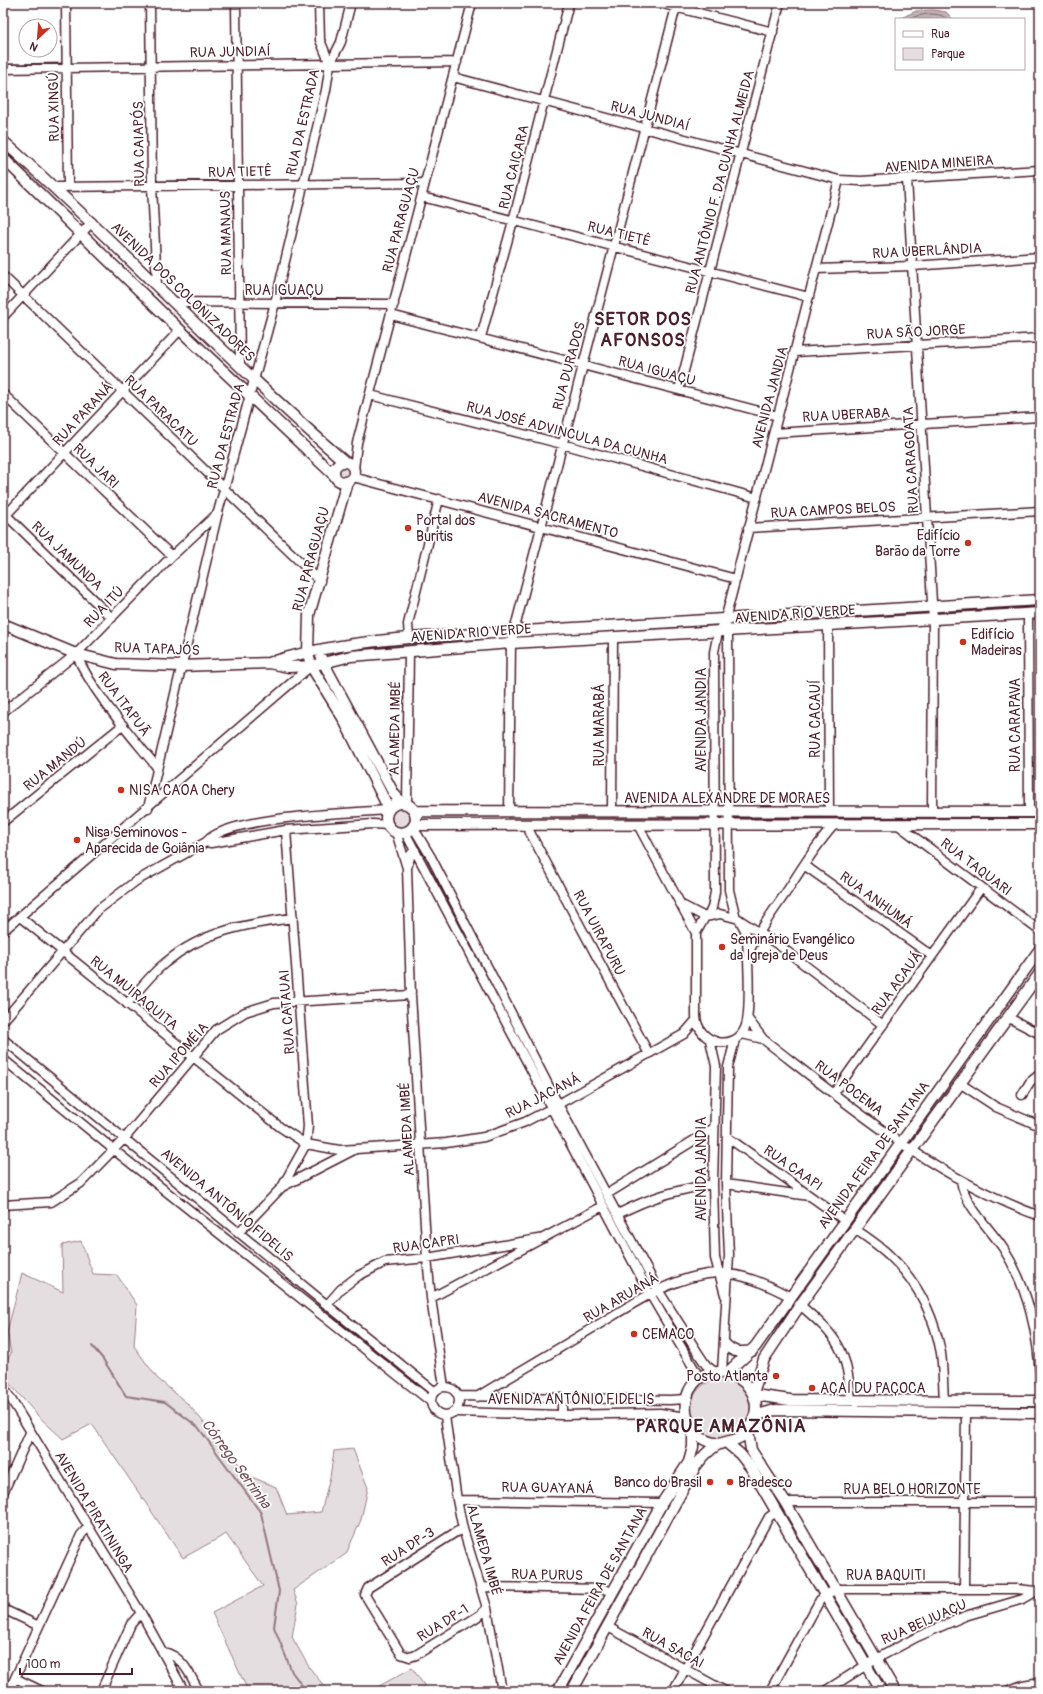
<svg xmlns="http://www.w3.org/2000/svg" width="1043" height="1694" viewBox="0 0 1043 1694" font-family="Pangolin,sans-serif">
<rect width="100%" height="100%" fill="#fff"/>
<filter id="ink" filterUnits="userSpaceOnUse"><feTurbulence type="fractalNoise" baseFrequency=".025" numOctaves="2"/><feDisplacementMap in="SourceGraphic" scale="8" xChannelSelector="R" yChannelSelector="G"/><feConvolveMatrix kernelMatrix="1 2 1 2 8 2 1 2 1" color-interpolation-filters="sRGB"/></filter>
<g filter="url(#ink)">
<path fill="#e5dee0" stroke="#987e86" d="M337 472a7 7 0 1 1 14 0a7 7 0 1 1-14 0Z
M392 818a9 9 0 1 1 18 0a9 9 0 1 1-18 0Z
M81,1241L93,1274L117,1275L137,1305L134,1346L157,1378L188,1404L236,1460L247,1475L276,1487L287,1515L321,1512L330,1477L334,1451L353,1449L368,1488L361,1520L346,1554L293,1590L298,1604L292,1637L309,1667L328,1691H248L212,1613L263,1586L226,1534L183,1558L92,1424L63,1439L38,1416L3,1376V1368L11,1353L7,1332L22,1273L63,1292L62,1245Z
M691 1409a30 30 0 1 1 60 0a30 30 0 1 1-60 0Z
M412,1668L424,1685V1691H370Z"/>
<path fill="#c1b3b6" stroke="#91787e" d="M933,10L946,12L953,19H902L903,17L916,11Z"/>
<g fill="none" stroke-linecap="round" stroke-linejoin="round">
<path stroke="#7a5a63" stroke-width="1" d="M908,19C918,15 938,10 947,19"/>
<path stroke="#91787e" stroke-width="2" d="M92,1346L103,1359L126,1396L165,1402L198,1427L261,1513L279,1591L274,1627L292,1672L306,1691"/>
<defs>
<path id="minor" d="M66,3L68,187
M150,3L152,186L157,285
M236,3L240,366
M319,3L320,40L330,64
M659,3L773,32
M3,69L457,62
M453,77L839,180L861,181L1040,170
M907,179L933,619L932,812
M55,187L425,183
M422,197L809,297
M816,269L913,266L1040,257
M3,276L320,581
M174,302L394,304
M391,315L778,416
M3,317L92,222
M481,337L513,221L569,3
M795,352L1040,338
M679,390L780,3
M3,394L172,556
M370,395L562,444L757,498
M774,433L1040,417
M354,469L357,443L472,3
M353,477L736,579
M3,512L112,618
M6,515L180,330
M748,528L1040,511
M1028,614L1029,812
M726,626L728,632L729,890L736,918
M828,626L829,812
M409,638L408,624L439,499
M76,654C93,693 129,733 156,766
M3,712L76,654L172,556L218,513
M407,805L409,651
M148,808L218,512L275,303L326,90L330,64L341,42L351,3
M509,812L511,643L677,3
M612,812L613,638
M3,822L123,725
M897,824L1040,931
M526,825L649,1054
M638,825L696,933
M413,827L431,857L558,1104L658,1290L698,1353L706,1365L716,1373
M396,832L407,868
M405,832L650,1294L696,1372L693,1384
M206,842L211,843L286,830L373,824L388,825
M415,850L411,854L407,868L411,995L427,1258L431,1298L444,1387
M804,865L932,956
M684,906L705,917
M720,914L739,919L745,930L747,939C748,957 751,1015 745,1028C735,1052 698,1045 696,1016V933L705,917Z
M708,916L712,908L715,892L714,652L718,632L725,620L839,180
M20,917L280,1127L306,1144L339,1150L356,1149L446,1143L484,1137L525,1122L546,1111L684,1034L696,1020
M740,920L780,946L883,1025
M3,931L311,666
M749,952C759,929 775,909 789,888C803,866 817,844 834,825
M127,1004C139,990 151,974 165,963C203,931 245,924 293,918
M1009,1018L1040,1034
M748,1019L763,1039C851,1107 934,1178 1040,1216
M3,1021L98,910L136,881L206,842C226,816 352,813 388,810
M742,1034L763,1039
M3,1039L327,1305L434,1391
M710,1040L716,1066L713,1184L715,1258L725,1295
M3,1059L114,1150L430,1401
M961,1084L996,1107L1040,1126
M834,1093L981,888
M1022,1095L1030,1082L1040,1074
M727,1137L844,1220
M961,1181C965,1206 989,1227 1003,1248C1028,1287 1039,1336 1040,1382
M726,1184L809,1196
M282,1187L306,1144L308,1126L286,830
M607,1194L714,1128
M3,1205L51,1202L81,1183L125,1138L216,1030L245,1012L274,1003L411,995
M618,1214C651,1197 676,1190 713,1184
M855,1229C866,1237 879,1245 889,1255C917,1281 934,1315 941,1353C943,1368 943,1386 944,1401
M238,1233L282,1187L354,1150
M431,1298L603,1206
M327,1305L341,1289L358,1276L385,1262L427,1258L544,1238
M800,1305C839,1338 847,1350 851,1401
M722,1372L729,1255L726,1184L728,1067L735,1040
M3,1386L141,1613L184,1691
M431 1401a14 14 0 1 1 28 0a14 14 0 1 1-28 0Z
M458,1396L670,1400L686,1399
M477,1397C513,1375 550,1354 586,1332C626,1309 671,1275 718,1273C743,1273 768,1285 789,1296
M456,1412L562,1415L660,1413L686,1417
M562,1415V1398
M445,1416L457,1500L463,1529L487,1608L502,1691
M3,1493L30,1433
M457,1500L662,1503
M785,1502H1040
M463,1529L456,1532L368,1588L365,1595L401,1654L410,1657L416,1655L480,1615L487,1608
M481,1587L604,1589L612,1592
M964,1589L966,1412
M3,1609L39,1626
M608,1627L725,1691
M163,1652C183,1656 190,1675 199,1691
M15,1678L42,1691
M9,1691L81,1535L88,1527
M101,1691L131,1624L141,1613
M673,1691L769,1517L776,1512
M770,1691L820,1600L835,1589H1017L1035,1591
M825,1691L876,1659L917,1637L965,1616L1023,1599L1037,1591
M1007,1691L1023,1685L1040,1682"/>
<path id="major" d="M3,141C120,245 227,360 345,462
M3,158L180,330L334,475
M334 472a10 10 0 1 1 20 0a10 10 0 1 1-20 0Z
M347,482L309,615L308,653L311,666L343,718L389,809
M3,624L76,654L116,664L181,666L269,663L288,667L311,666L351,656L511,643L1040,613
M321,658L394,794L402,803
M269,663C314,648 362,642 409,638L1040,600
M386 818a15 15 0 1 1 30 0a15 15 0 1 1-30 0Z
M414,811L1040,812
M414,825L1040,824
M725,1344C733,1353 741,1353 752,1351
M727,1373L755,1347L1040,949
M753,1393L764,1359L800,1305L1040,973
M754,1395L790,1400L1040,1401
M754,1420L761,1414L775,1410L1040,1413
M748,1431L751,1450L785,1502L895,1691
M727,1443L740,1454L751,1468L881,1691
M558,1691L662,1503L689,1462L693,1447V1430
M572,1691L695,1467C702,1458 709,1449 719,1444C730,1440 741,1441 748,1430C779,1386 710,1348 689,1391C685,1401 684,1410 688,1420C694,1436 704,1442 720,1444"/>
</defs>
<use href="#minor" stroke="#4a1f2b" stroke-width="11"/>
<use href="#major" stroke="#4a1f2b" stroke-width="13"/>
<use href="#minor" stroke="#fff" stroke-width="8"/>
<use href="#major" stroke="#fff" stroke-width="10"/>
</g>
</g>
<g fill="#c8321e" stroke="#fff" stroke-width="1.5">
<circle cx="408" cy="528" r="4"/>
<circle cx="968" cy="543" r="4"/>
<circle cx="963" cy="642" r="4"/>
<circle cx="121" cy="790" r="4"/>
<circle cx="77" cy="840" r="4"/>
<circle cx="722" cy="947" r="4"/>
<circle cx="634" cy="1334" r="4"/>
<circle cx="776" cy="1376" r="4"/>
<circle cx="812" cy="1388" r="4"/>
<circle cx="710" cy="1482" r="4"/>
<circle cx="730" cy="1482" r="4"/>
</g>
<g text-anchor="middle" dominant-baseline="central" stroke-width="3.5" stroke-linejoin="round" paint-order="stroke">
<g font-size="14" fill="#4a1f2b" stroke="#fff">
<text transform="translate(230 52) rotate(-1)">RUA JUNDIAÍ</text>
<text transform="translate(54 107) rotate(-91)">RUA XINGÚ</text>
<text transform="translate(650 116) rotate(15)">RUA JUNDIAÍ</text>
<text transform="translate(303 122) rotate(-77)">RUA DA ESTRADA</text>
<text transform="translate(139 144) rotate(-91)">RUA CAIAPÓS</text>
<text transform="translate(939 164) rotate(-4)">AVENIDA MINEIRA</text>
<text transform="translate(514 167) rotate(-76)">RUA CAIÇARA</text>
<text transform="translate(240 172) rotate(-1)">RUA TIETÊ</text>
<text transform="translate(720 182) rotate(-75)">RUA ANTÔNIO F. DA CUNHA ALMEIDA</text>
<text transform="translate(401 220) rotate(-75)">RUA PARAGUAÇU</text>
<text transform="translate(226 233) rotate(-91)">RUA MANAUS</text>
<text transform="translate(619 234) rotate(14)">RUA TIETÊ</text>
<text transform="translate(927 251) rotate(-3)">RUA UBERLÂNDIA</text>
<text x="284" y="290">RUA IGUAÇU</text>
<text transform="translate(183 292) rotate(44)">AVENIDA DOS COLONIZADORES</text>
<text transform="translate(916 332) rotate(-3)">RUA SÃO JORGE</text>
<text transform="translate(569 366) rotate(-75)">RUA DURADOS</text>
<text transform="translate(657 371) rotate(15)">RUA IGUAÇU</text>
<text transform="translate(770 397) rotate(-75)">AVENIDA JANDIA</text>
<text transform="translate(161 411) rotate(44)">RUA PARACATU</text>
<text transform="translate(83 414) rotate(-47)">RUA PARANÁ</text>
<text transform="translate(846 415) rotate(-3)">RUA UBERABA</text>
<text transform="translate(567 433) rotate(15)">RUA JOSÉ ADVINCULA DA CUNHA</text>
<text transform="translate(226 436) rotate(-75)">RUA DA ESTRADA</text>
<text transform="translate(911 460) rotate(-93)">RUA CARAGOATA</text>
<text transform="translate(96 466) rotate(44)">RUA JARI</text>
<text transform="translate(833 510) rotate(-3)">RUA CAMPOS BELOS</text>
<text transform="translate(548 515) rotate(15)">AVENIDA SACRAMENTO</text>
<text transform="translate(67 556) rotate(44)">RUA JAMUNDA</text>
<text transform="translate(311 559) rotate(-75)">RUA PARAGUAÇU</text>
<text transform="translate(104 607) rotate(-46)">RUA ITÚ</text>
<text transform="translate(795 614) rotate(-4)">AVENIDA RIO VERDE</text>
<text transform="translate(471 633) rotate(-4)">AVENIDA RIO VERDE</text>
<text transform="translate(157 649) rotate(2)">RUA TAPAJÓS</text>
<text transform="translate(124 704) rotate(53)">RUA ITAPUÃ</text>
<text transform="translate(815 719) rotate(-90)">RUA CACAUÍ</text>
<text transform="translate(701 720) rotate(-90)">AVENIDA JANDIA</text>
<text transform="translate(599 725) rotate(-90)">RUA MARABÁ</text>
<text transform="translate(1015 725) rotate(-90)">RUA CARAPAVA</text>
<text transform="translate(395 728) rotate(-89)">ALAMEDA IMBÉ</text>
<text transform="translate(55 764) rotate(-39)">RUA MANDÚ</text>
<text x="727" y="798">AVENIDA ALEXANDRE DE MORAES</text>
<text transform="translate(976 867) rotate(37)">RUA TAQUARI</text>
<text transform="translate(876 900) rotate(36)">RUA ANHUMÁ</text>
<text transform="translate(599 933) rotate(62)">RUA UIRAPURU</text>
<text transform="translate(897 983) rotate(-54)">RUA ACAUÁ</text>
<text transform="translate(134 993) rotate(39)">RUA MUIRAQUITA</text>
<text transform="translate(287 1012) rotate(-94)">RUA CATAUAI</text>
<text transform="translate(179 1055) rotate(-49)">RUA IPOMÉIA</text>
<text transform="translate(849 1088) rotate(37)">RUA POCEMA</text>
<text transform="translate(543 1096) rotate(-27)">RUA JACANÁ</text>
<text transform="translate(407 1129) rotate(-93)">ALAMEDA IMBÉ</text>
<text transform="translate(874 1155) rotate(-54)">AVENIDA FEIRA DE SANTANA</text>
<text transform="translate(793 1168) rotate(35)">RUA CAAPI</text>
<text transform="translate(701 1169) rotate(-90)">AVENIDA JANDIA</text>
<text transform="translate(227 1205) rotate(40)">AVENIDA ANTÔNIO FIDELIS</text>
<text transform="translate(426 1244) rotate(-8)">RUA CAPRI</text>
<text transform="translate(621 1298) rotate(-30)">RUA ARUANÁ</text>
<text x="571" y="1399">AVENIDA ANTÔNIO FIDELIS</text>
<text transform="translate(548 1488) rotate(1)">RUA GUAYANÁ</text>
<text x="912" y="1489">RUA BELO HORIZONTE</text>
<text transform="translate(94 1512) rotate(59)">AVENIDA PIRATININGA</text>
<text transform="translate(408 1547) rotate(-33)">RUA DP-3</text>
<text transform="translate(484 1550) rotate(74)">ALAMEDA IMBÉ</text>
<text transform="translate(547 1575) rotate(1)">RUA PURUS</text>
<text x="886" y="1575">RUA BAQUITI</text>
<text transform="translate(600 1586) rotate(-61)">AVENIDA FEIRA DE SANTANA</text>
<text transform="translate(924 1622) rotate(-24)">RUA BEIJUAÇU</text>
<text transform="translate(443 1623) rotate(-32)">RUA DP-1</text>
<text transform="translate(673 1648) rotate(29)">RUA SACAI</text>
</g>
<g font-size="14" fill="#4a1f2b" stroke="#fff" text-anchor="start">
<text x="416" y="520">Portal dos<tspan x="416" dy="16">Buritis</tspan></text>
<text x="960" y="535" text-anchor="end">Edifício<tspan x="960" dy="16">Barão da Torre</tspan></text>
<text x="971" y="634">Edifício<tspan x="971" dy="16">Madeiras</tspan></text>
<text x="129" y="790">NISA CAOA Chery</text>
<text x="85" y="832">Nisa Seminovos -<tspan x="85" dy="16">Aparecida de Goiânia</tspan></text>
<text x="730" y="939">Seminário Evangélico<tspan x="730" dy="16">da Igreja de Deus</tspan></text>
<text x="642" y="1334">CEMACO</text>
<text x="768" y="1376" text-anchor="end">Posto Atlanta</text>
<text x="820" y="1388">AÇAÍ DU PAÇOCA</text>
<text x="702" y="1482" text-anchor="end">Banco do Brasil</text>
<text x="738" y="1482">Bradesco</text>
</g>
<g font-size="15" font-style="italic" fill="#74535c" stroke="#fff">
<text transform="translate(236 1464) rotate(54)">Córrego Serrinha</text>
</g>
<g font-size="18" font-weight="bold" letter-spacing="1" fill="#4a1f2b" stroke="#fff">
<text x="643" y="319">SETOR DOS<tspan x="643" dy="21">AFONSOS</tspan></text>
<text x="721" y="1426">PARQUE AMAZÔNIA</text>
</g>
</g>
<rect width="1043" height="1694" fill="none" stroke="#fff" stroke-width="16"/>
<rect x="8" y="8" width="1027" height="1678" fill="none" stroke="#4a1f2b" stroke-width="1.5" filter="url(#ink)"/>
<rect x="895" y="18" width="130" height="52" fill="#ffffff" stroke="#b7a5aa"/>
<rect x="903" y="31" width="20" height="6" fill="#ffffff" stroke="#b7a5aa"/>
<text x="931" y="38" font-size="12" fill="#4a1f2b">Rua</text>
<rect x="903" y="48" width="20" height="12" fill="#e5dee0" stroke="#b7a5aa"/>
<text x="931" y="58" font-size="12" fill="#4a1f2b">Parque</text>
<g transform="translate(38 38) rotate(206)"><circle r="19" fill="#ffffff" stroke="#b7a5aa"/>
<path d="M0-3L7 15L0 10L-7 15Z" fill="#c8321e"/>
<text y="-6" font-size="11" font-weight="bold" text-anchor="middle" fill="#4a1f2b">N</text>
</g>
<path d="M20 1668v6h112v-6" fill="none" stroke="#4a1f2b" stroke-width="2"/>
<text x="26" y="1668" font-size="12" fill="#4a1f2b" stroke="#ffffff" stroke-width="3" paint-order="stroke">100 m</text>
</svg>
